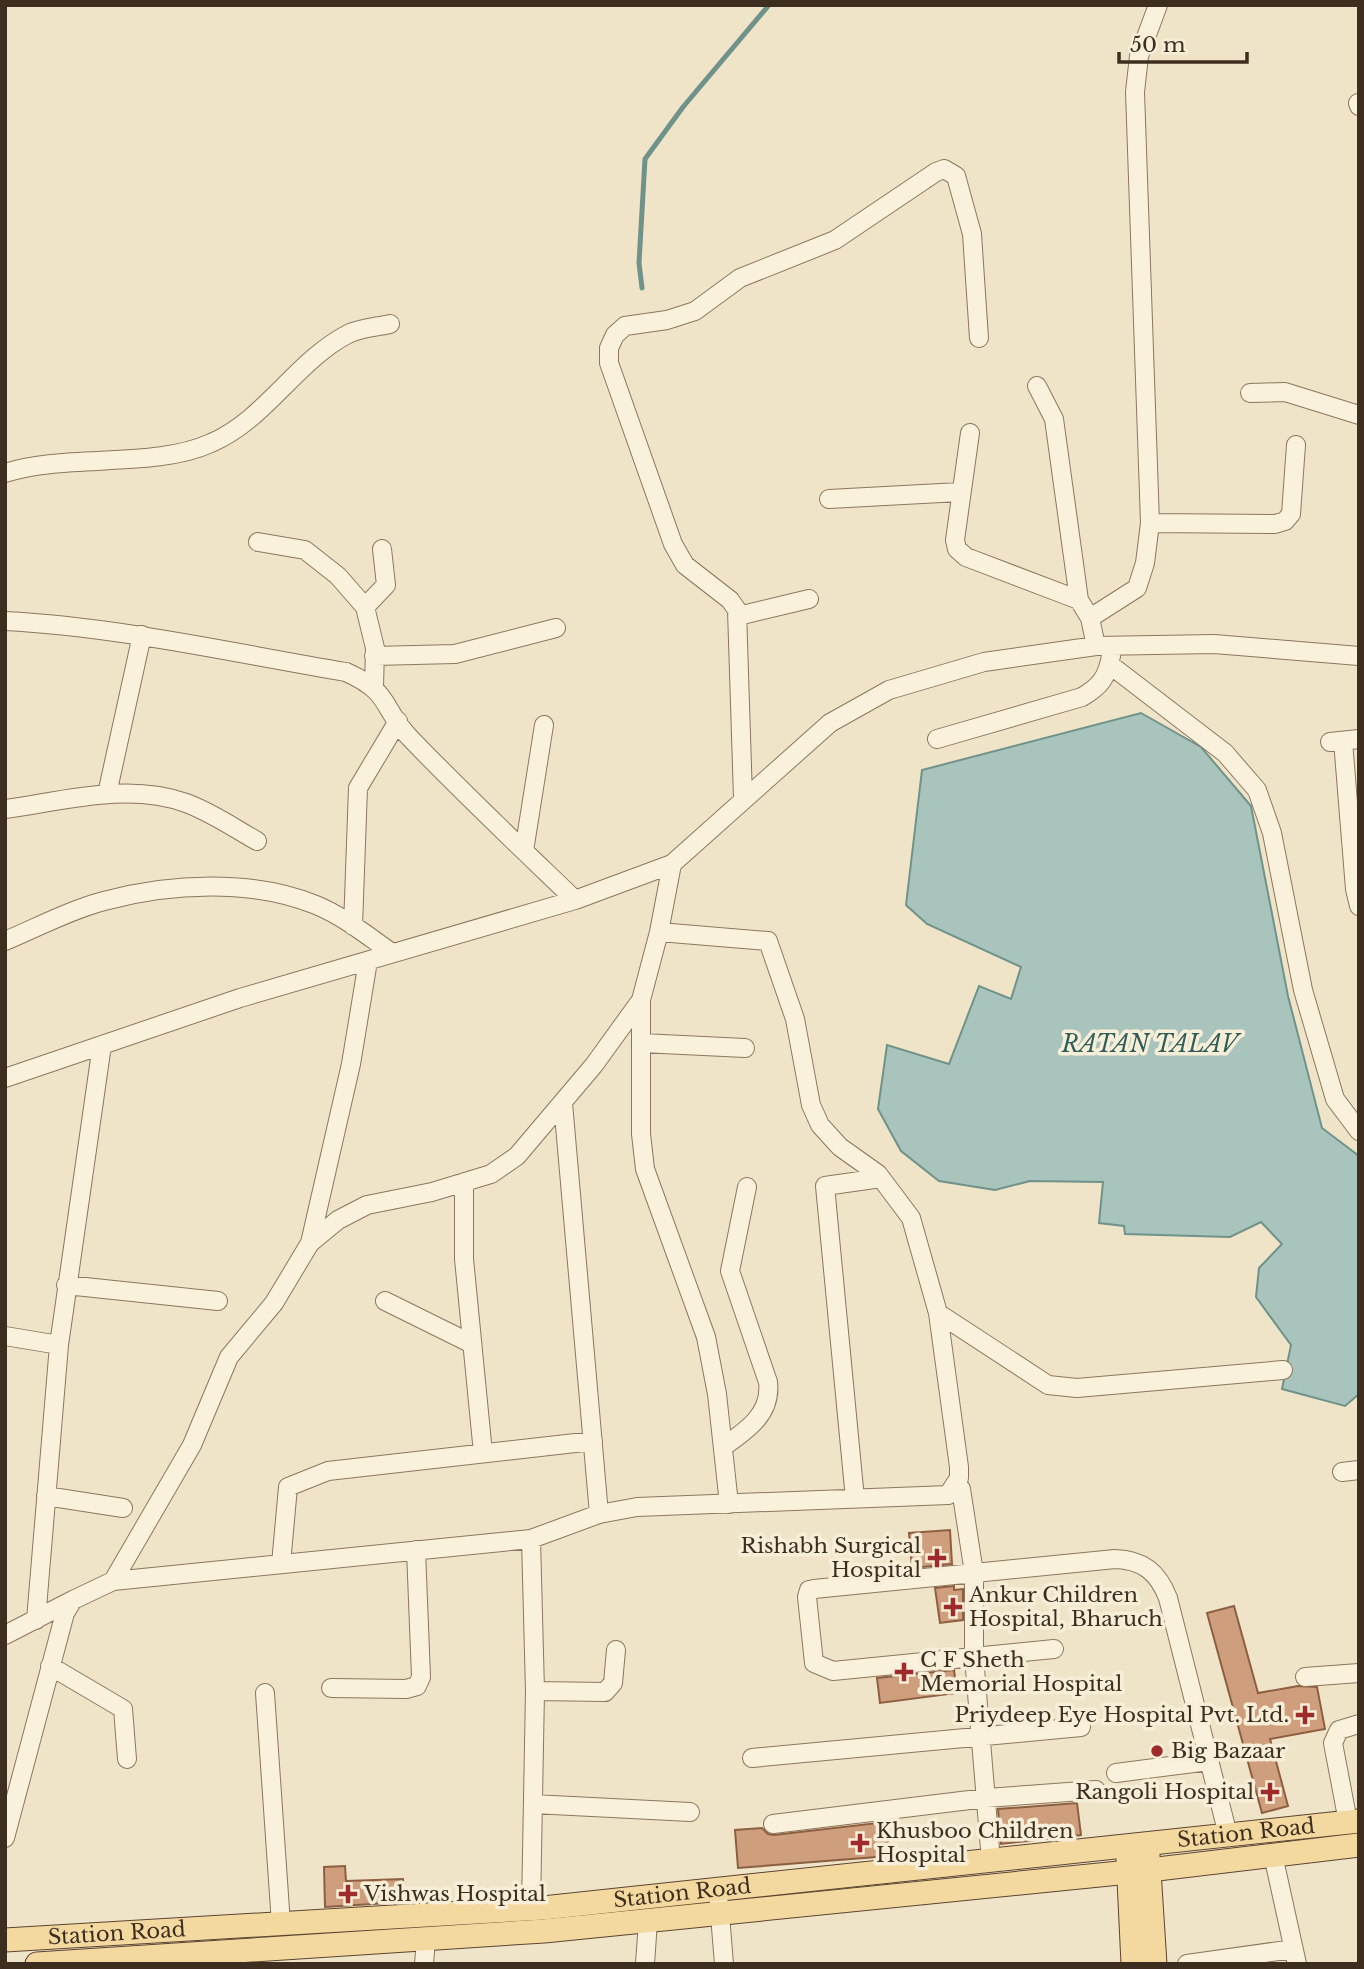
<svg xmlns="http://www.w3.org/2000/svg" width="1364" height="1969" viewBox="0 0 1364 1969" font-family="'Libre Baskerville',serif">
<rect width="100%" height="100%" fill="#f0e4c8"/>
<path fill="#a9c4bc" stroke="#6f938a" stroke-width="2" d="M1141,713L1201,747L1251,806L1288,996L1322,1128L1359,1156V1394L1345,1406L1282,1389L1291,1345L1256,1297L1259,1268L1282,1244L1261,1222L1230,1237L1125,1234L1124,1226L1099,1223L1103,1182L1030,1181L995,1190L939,1181L901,1151L878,1109L887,1045L949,1064L979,986L1011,999L1021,967L927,924L906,905L922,770Z"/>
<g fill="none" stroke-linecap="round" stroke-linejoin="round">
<path stroke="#6f938a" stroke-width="5" d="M642,288L639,263L645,159L683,107L769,5"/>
</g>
<path fill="#cf9f7d" stroke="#8d5f41" stroke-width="2" d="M950,1530L952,1564L912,1568L909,1533Z
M954,1586V1590L963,1589V1620L940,1623L935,1588Z
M1234,1606L1258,1693L1298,1686L1317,1687L1325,1729L1270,1739L1288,1806L1262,1813L1207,1613Z
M954,1670L957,1693L880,1703L877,1678Z
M1077,1803L1081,1835L1001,1844L998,1809Z
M886,1822L889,1856L738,1868L735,1830L762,1828L768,1834L774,1835Z
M345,1866L346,1881L403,1879L404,1902L325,1907L324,1867Z"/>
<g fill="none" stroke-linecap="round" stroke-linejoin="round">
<defs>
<path id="minor" d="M1358,103L1359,106
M1037,386L1054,419L1079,600
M1250,393L1285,392L1359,415
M970,433L955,540L957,549L966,557L1079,600L1090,618L1096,646
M5,473C67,453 154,469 211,443C265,420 296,361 348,334C360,328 377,327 390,324
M829,499L960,492
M1150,523L1275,524L1285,521L1291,514L1296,445
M258,542L305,550L338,576L365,607L375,648L374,687
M365,607L386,585L382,549
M738,616L809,599
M1090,618L1137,588L1145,563L1150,523L1135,92L1139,56L1158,5
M5,621C120,627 232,653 346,672C393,693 381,709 411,739C464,794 520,847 575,900
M374,656L455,654L556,628
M1109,664L1225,753L1257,790L1272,833L1303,990L1335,1099L1359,1131
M937,739L1082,697C1101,686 1107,677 1111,656
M1343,741L1355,889L1359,906
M1330,742L1359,739
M107,794L142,635
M743,798L737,610L730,600L685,565L673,544L609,363V348L615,335L625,326L667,320L695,311L740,278L835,240L936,172L944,169L956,176L972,234L979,338
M5,809C63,801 129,782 186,803C211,812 234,828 257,841
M524,851L544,725
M353,926L358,788L398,721
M5,941C38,927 70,910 104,901C170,883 252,879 316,905C343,916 368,936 392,953
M641,1002V1134L645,1169L706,1337L717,1394L729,1504
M641,1043L745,1048
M5,1078L240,998L575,900L672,864L830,723L889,690L984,662L1096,646L1214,644L1359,656
M563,1103L599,1514
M464,1182V1259L483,1453
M310,1243L351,1064L368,961
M66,1285L218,1301
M385,1301L472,1344
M938,1313L1048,1385L1077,1388L1283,1370
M5,1336L59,1345
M723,1447C746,1431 772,1414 768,1382L730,1271L747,1187
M1342,1472L1359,1470
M955,1486L961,1489L974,1573V1657L991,1861
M46,1496L123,1508
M855,1499L825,1186L881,1178
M531,1539L535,1691L531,1908
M281,1564L288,1487L328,1471L593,1441
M113,1581L531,1539L599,1514L637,1507L948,1495L959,1478V1467L938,1313L911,1218L878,1174L840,1147L820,1125L811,1105L795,1019L768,941L659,932
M36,1620L59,1345L102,1045
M5,1635L73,1600
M1054,1649L833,1671L814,1663L807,1597L809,1590L814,1589L1115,1559C1143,1560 1158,1572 1168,1598L1228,1835
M50,1666L123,1709L127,1759
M1305,1677L1359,1673
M331,1688L406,1689L417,1686L421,1677L416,1550
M535,1691L605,1692L613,1683L616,1650
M265,1693L281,1924
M752,1758L1081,1727
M1116,1773L1209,1761
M533,1804L690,1812
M1348,1822L1333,1743L1339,1730L1359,1724
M773,1824L986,1798L1096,1790
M5,1838L65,1613L73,1600L113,1581L192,1445L229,1357L274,1303L310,1243L338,1220L367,1205L432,1192L491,1174L517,1156L594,1065L641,1000L659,932L672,864
M1273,1855L1297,1964
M719,1903L724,1964
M424,1964L426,1939
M645,1964L648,1921
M1187,1964L1293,1949"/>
<g id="major">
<path d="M1148,1855L1155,1964"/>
<path d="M1128,1859L1133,1964"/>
<path id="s1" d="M5,1940L543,1908L1359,1821"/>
<path d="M37,1964L544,1931L1149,1870L1359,1845"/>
</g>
</defs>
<use href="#minor" stroke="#8d765c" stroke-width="20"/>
<use href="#major" stroke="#5b4430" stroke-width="25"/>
<use href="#minor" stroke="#faf1dc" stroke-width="18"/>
<use href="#major" stroke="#f3d9a0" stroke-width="23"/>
</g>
<g fill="#9e2a2b" stroke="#f7eed8" stroke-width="2.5">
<path d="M933.5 1547.5h7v7h7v7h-7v7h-7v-7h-7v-7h7z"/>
<path d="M949.5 1596.5h7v7h7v7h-7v7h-7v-7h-7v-7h7z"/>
<path d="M900.5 1661.5h7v7h7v7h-7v7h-7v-7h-7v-7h7z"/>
<path d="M1301.5 1704.5h7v7h7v7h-7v7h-7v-7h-7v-7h7z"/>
<circle cx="1157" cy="1751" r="7"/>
<path d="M1266.5 1781.5h7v7h7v7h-7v7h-7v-7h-7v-7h7z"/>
<path d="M856.5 1832.5h7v7h7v7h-7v7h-7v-7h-7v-7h7z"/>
<path d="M344.5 1883.5h7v7h7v7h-7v7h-7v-7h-7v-7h7z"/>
</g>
<g text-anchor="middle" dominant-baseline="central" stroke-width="7" stroke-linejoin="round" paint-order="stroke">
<g font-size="21" fill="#3d2e20" stroke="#f7eed8" text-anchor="start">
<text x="921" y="1546" text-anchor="end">Rishabh Surgical<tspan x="921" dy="24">Hospital</tspan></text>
<text x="969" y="1595">Ankur Children<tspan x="969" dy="24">Hospital, Bharuch</tspan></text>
<text x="920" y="1660">C F Sheth<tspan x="920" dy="24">Memorial Hospital</tspan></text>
<text x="1289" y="1715" text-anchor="end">Priydeep Eye Hospital Pvt. Ltd.</text>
<text x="1171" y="1751">Big Bazaar</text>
<text x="1254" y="1792" text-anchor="end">Rangoli Hospital</text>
<text x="876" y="1831">Khusboo Children<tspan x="876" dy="24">Hospital</tspan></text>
<text x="364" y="1894">Vishwas Hospital</text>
</g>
<g font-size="21" fill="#3d2e20" stroke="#f7eed8">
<text stroke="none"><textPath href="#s1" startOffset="1246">Station Road</textPath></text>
<text stroke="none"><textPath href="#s1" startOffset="679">Station Road</textPath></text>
<text stroke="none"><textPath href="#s1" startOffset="112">Station Road</textPath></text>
</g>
<g font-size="23" font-style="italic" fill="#2f5d5a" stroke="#f7eed8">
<text x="1150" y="1044">RATAN TALAV</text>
</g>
</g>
<rect width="1364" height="1969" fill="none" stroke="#3d2e20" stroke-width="14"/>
<path d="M1119 52v10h128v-10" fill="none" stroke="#3d2e20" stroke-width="3.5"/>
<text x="1130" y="52" font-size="21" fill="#3d2e20" stroke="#f7eed8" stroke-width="5" paint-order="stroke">50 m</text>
</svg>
